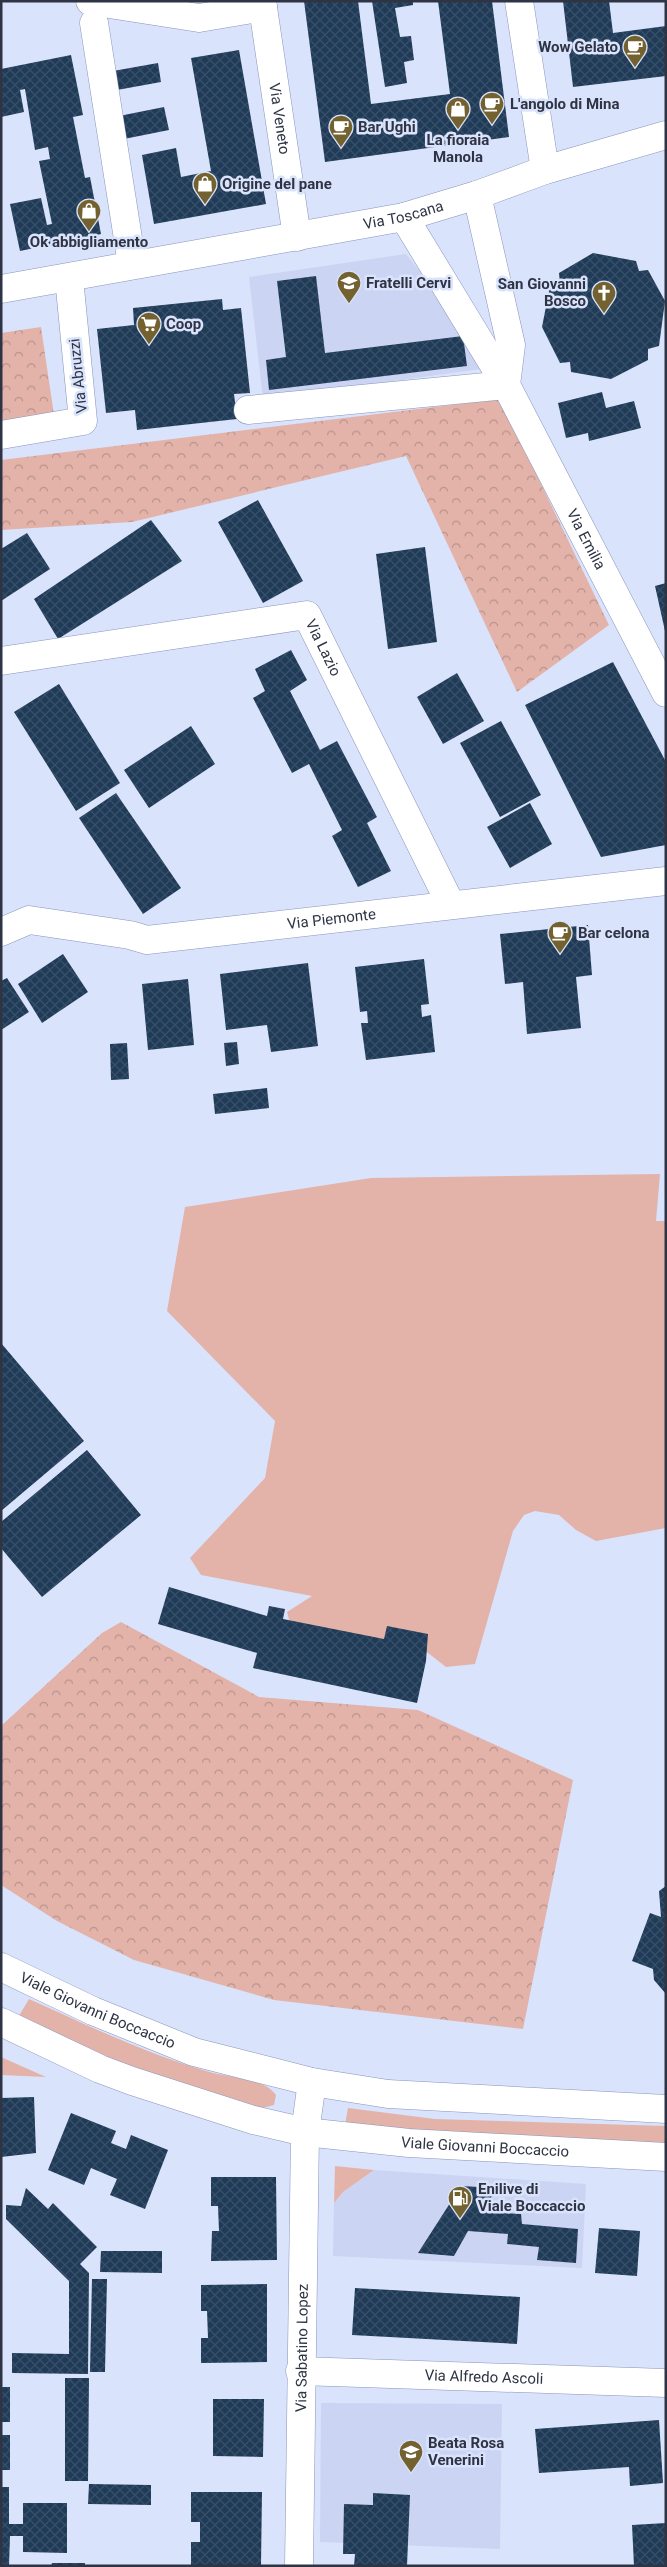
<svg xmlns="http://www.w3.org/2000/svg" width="667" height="2567" viewBox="0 0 667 2567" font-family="Roboto,sans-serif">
<defs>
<pattern id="forest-crowns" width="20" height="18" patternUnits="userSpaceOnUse" patternTransform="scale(1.25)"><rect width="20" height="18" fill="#e3b3aa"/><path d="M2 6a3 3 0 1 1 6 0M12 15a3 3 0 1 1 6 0" fill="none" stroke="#b8928c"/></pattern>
<pattern id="building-cross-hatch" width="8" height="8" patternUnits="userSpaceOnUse" patternTransform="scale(1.25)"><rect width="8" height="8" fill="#203b57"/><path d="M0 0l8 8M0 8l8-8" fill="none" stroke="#384f68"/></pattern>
</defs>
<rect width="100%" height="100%" fill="#dae3fc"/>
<path fill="#cbd4f2" d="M406,254L468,332L488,368L263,399L249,277Z
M374,2170L586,2184L582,2268L333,2256L334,2203L343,2192Z
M321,2403L502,2404L500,2549L320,2542Z"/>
<path fill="#e3b3aa" d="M660,1174L656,1221H666V1528L596,1541L576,1530L559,1515L535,1511L524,1515L513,1531L475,1664L446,1667L423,1649L291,1627L287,1612L312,1596L201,1575L190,1558L265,1478L275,1421L167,1311L185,1207L371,1178Z
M29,1999C89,2026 149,2055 213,2073C233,2078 263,2078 276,2095L274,2105L262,2108L246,2106L92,2052L17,2019Z
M1,2057L46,2077L1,2075Z
M348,2108L435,2119L666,2126V2146L345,2125Z
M335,2166L374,2170L343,2192L334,2203Z"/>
<path fill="url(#forest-crowns)" d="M41,327L54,415L1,423V333Z
M500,399L609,625L517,692L406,456L132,522L1,530V460Z
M121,1622L259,1697L418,1710L573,1780L523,2029L274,2000L134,1960L57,1921L1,1885V1726L102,1633Z"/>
<path fill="url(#building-cross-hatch)" d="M304,1H358L371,104L450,94L438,1H492L509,137L325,162Z
M372,1H413V5L395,8L400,37L411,36L414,60L404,62L407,83L385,87Z
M563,1H609L613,33L666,26V76L573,87Z
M239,50L266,204L154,224L142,155L176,148L181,177L211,171L191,58Z
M71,55L83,115L73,117L85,178L90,177L101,234L20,251L10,204L41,198L47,225L52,224L39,161L50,159L48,147L35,150L25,89L20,90L24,112L1,117V69Z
M158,63L161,82L117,90L113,71Z
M164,107L169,130L124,139L119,116Z
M593,253L636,261L639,271L648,270L665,301L659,346L648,349V360L611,379L571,372L570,362L560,363L542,327L550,286L560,284L559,273Z
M316,276L325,353L463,336L467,366L269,390L266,360L286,357L277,281Z
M222,299L223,310L241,308L250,393L234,394L237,419L137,430L135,410L106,413L97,329L134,325L133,308Z
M602,392L606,408L634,401L641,428L589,441L588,433L566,438L558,403Z
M258,500L303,581L263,603L218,522Z
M151,520L182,561L58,639L34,599Z
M27,533L50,569L1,601V549Z
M425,547L437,642L388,649L376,554Z
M666,583V631H665L655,586Z
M291,650L307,680L290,691L320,750L337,741L377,817L367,823L391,871L358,887L332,836L342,830L309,764L292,773L253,698L265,691L255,669Z
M613,662L666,762V845L601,857L525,705Z
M457,673L484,721L443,744L417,697Z
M59,684L120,783L76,811L14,712Z
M501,721L541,795L500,817L460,743Z
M191,726L215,764L149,808L124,770Z
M116,793L181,888L143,914L79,818Z
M530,803L552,844L510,868L487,827Z
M588,925L592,975L576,977L581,1028L527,1034L523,982L505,984L500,934Z
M63,954L88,992L42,1023L18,984Z
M424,959L429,1004L421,1005L422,1017L431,1015L435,1052L366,1060L361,1023H368L367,1011L360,1012L355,967Z
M308,963L318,1046L271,1052L267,1025L226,1030L220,974Z
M7,978L29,1012L1,1030V981Z
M188,979L194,1045L148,1050L142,984Z
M237,1042L239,1064L226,1066L224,1043Z
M127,1043L129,1079L111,1080L110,1044Z
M267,1088L269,1108L215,1114L213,1094Z
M1,1343L84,1441L1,1511Z
M87,1450L141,1515L42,1597L1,1548V1522Z
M169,1587L267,1616L269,1606L285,1609L283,1619L384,1639L387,1626L428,1634L426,1661L417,1703L253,1668L257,1653L158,1624Z
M666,1886V1994L654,1980L653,1969L632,1961L650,1913L661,1917L659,1891Z
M34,2097L36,2153L1,2157V2098Z
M71,2113L116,2131L111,2143L126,2149L131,2135L168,2150L145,2209L110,2195L117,2179L91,2168L84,2185L48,2170Z
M211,2177H276L277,2260L211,2261L212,2231H219L218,2206H211Z
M461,2186L497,2188L482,2212L521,2214L522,2224L578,2229L576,2263L537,2260L539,2247L507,2244L508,2234L468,2231L454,2256L418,2253Z
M26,2188L48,2209L53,2203L97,2247L80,2264L89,2273L88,2374L12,2373V2353L69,2354V2281L6,2219V2205L21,2206Z
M599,2228L640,2231L637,2276L595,2273Z
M101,2251H162V2273L100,2272Z
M92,2279H107L105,2372H90Z
M267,2284V2362L201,2363V2338H208L207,2311H201V2285Z
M355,2288L520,2297L517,2344L352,2335Z
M65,2378H89L88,2481H65Z
M1,2387H10V2422H1Z
M213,2399H264L263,2457L213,2456Z
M659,2420L663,2483L630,2486L629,2467L539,2473L535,2429Z
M1,2435H10V2470H1Z
M89,2484L151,2485V2505L88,2504Z
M1,2487H9V2524H23V2503H67V2553L23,2552V2536H10L9,2566H1Z
M191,2492H262L261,2566H191V2542H200V2522H191Z
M373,2493L410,2495L407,2566H354L355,2554H343L344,2504L373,2505Z
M666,2523V2566H634L632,2525Z
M52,2563H85V2566H51Z"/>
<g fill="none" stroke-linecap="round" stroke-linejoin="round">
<defs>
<g id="minor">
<path d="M90,1L199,18L263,7"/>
<path id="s1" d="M262,1L297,237"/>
<path d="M519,1L545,170"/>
<path d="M94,23L132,264"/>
<path id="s2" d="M477,195L511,345L506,385L666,693"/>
<path d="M248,410L506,385L404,217"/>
<path d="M1,435L83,421L69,278"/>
<path id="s3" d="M1,661L307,615L451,905"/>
<path id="s4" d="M1,932L29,920L130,935L147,940L666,881"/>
<path id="s5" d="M300,2371L666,2383"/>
<path id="s6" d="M299,2566L305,2132"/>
</g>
<g id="tertiary">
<path id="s7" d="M1,289L404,217L477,195L545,170L666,135"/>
</g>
<g id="secondary">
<path id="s8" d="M1,1967L93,2011L194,2052L312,2082L388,2094L666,2109"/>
<path id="s9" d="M1,2022L100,2069L132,2081L253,2120L305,2132L409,2143L666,2157"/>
<path d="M305,2132L312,2082"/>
</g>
</defs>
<use href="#minor" stroke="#8895bc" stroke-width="29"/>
<use href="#tertiary" stroke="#8895bc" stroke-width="29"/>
<use href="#secondary" stroke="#8895bc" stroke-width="29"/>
<use href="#minor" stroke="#fff" stroke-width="28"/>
<use href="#tertiary" stroke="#fff" stroke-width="28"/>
<use href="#secondary" stroke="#fff" stroke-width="28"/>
</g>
<defs>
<symbol id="cafe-pin" viewBox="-11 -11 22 30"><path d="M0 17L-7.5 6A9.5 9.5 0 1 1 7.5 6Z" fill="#736230" stroke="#dae3fc"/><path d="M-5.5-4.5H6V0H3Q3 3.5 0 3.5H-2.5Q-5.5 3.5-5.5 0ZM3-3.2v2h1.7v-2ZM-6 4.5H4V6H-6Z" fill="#fff"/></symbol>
<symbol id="shop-pin" viewBox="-11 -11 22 30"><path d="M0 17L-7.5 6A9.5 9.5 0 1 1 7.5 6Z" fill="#736230" stroke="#dae3fc"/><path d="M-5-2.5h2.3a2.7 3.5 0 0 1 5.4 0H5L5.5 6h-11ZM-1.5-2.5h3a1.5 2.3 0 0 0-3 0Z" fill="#fff"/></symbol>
<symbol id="school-pin" viewBox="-11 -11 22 30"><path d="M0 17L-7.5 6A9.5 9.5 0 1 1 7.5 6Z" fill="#736230" stroke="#dae3fc"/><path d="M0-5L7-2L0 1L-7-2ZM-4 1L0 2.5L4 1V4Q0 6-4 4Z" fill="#fff"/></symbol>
<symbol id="church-pin" viewBox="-11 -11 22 30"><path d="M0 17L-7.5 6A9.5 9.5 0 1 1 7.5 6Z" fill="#736230" stroke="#dae3fc"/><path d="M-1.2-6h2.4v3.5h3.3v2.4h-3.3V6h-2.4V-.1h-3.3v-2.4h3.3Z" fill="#fff"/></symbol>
<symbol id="supermarket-pin" viewBox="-11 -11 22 30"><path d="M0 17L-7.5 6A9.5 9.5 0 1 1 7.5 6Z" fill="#736230" stroke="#dae3fc"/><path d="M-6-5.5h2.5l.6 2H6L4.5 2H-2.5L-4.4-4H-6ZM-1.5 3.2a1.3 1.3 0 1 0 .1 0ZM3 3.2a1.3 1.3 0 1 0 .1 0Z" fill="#fff"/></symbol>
<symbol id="fuel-pin" viewBox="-11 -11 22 30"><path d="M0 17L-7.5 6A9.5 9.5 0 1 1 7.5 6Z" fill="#736230" stroke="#dae3fc"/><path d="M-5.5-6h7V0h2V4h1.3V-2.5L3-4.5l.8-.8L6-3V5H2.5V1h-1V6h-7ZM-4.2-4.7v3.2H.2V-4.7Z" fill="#fff"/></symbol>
</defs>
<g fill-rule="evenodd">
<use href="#cafe-pin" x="621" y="33" width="28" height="38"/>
<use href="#cafe-pin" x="478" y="90" width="28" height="38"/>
<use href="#shop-pin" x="444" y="95" width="28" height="38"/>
<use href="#cafe-pin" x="327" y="113" width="28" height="38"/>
<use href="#shop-pin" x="191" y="170" width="28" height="38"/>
<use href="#shop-pin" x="75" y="197" width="28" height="38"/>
<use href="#school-pin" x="335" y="269" width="28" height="38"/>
<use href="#church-pin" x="590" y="279" width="28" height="38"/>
<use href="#supermarket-pin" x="135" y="310" width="28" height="38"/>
<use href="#cafe-pin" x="546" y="919" width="28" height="38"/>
<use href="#fuel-pin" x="446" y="2184" width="28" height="38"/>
<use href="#school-pin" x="397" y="2438" width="28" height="38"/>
</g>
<g text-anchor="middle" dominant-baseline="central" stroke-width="5" stroke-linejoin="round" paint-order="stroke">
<g font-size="15" font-weight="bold" fill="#2f3445" stroke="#dae3fc" text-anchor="start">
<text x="618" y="47" text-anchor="end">Wow Gelato</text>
<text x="510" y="104">L'angolo di Mina</text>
<text x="358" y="127">Bar Ughi</text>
<text x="458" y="140" text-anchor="middle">La fioraia<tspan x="458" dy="17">Manola</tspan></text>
<text x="222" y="184">Origine del pane</text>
<text x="89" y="242" text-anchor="middle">Ok abbigliamento</text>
<text x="366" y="283">Fratelli Cervi</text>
<text x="586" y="284" text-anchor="end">San Giovanni<tspan x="586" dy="17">Bosco</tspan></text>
<text x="166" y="324">Coop</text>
<text x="578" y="933">Bar celona</text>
<text x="478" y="2189">Enilive di<tspan x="478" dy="17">Viale Boccaccio</tspan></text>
<text x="428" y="2443">Beata Rosa<tspan x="428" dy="17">Venerini</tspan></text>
</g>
<g font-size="15" fill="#2f3445" stroke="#dae3fc">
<text stroke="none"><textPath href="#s1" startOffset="119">Via Veneto</textPath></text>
<text stroke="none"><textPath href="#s7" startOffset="409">Via Toscana</textPath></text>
<text transform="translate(78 376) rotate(-96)">Via Abruzzi</text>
<text stroke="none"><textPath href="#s2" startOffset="368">Via Emilia</textPath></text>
<text stroke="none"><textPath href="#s3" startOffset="346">Via Lazio</textPath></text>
<text stroke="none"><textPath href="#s4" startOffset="336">Via Piemonte</textPath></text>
<text stroke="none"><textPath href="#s8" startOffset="106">Viale Giovanni Boccaccio</textPath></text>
<text stroke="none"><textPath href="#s9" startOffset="505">Viale Giovanni Boccaccio</textPath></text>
<text stroke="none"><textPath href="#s6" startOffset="218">Via Sabatino Lopez</textPath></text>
<text stroke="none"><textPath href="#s5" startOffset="184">Via Alfredo Ascoli</textPath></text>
</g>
</g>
<rect width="667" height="2567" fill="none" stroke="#2f3445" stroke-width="5"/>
</svg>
